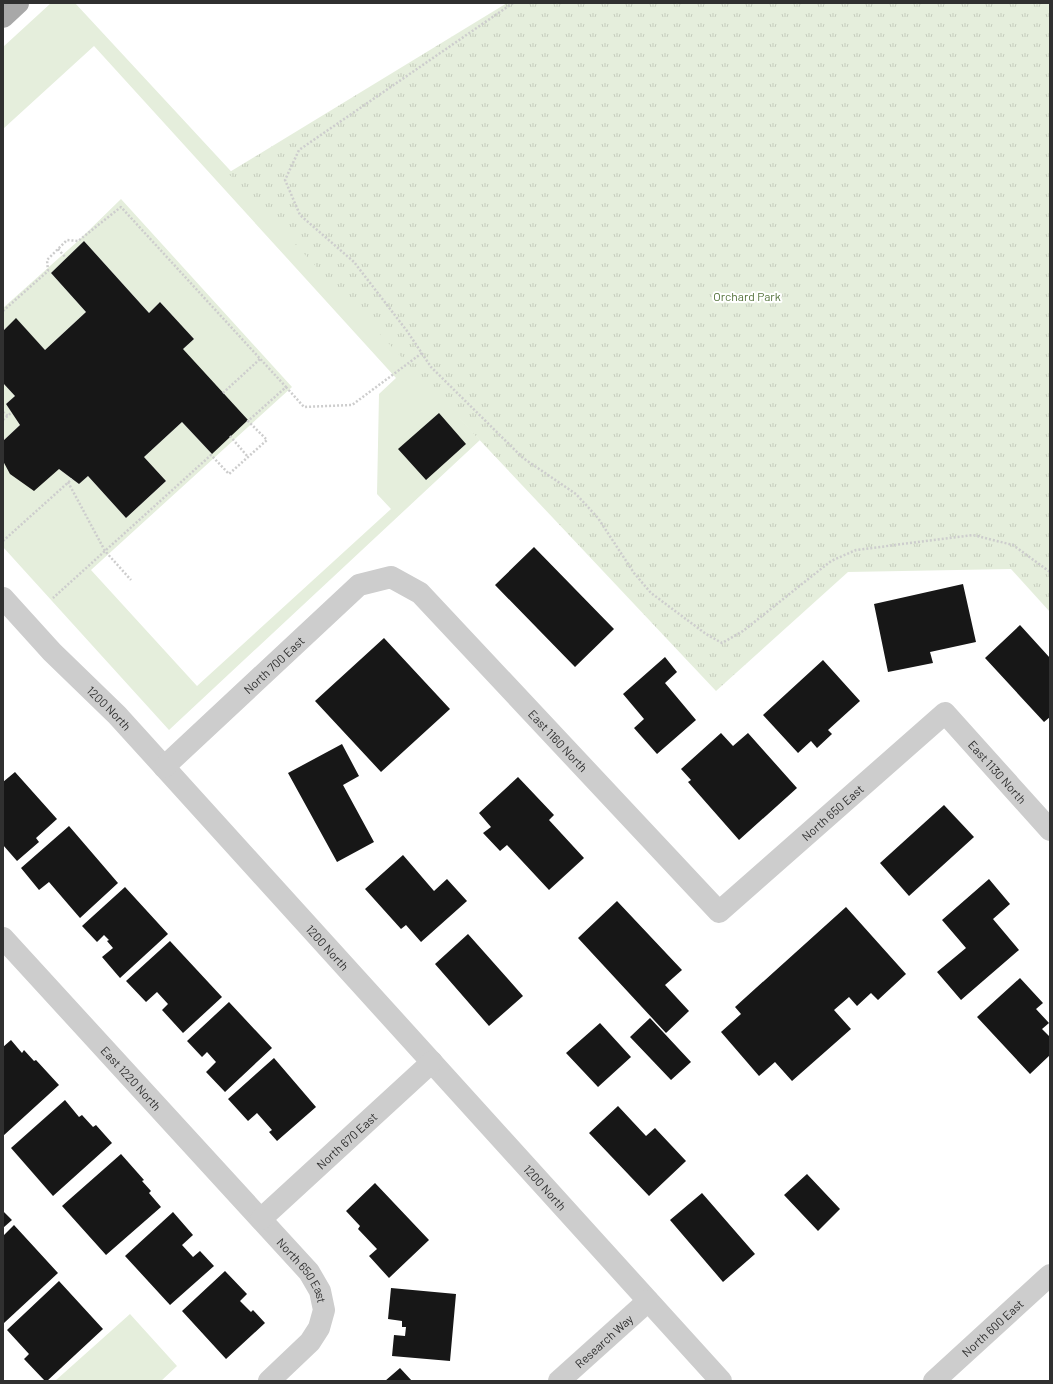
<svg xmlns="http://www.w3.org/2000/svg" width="1053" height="1384" viewBox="0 0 1053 1384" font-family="Barlow,sans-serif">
<defs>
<pattern id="park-tufts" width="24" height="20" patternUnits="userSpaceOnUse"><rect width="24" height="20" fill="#e5eedc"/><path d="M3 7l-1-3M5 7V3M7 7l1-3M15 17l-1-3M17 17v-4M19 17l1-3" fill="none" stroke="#c5ccbd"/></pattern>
</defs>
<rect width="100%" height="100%" fill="#fff"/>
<path fill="#e5eedc" d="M51,3H75L480,440L169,730L3,547V461L59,469L79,484L88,476L126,518L166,481L144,457L182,422L212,454L183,349L194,339L160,302L149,313L84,241L51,273L86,312L45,350L16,319L3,331V308L78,241L121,199L292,387L91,570L197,686L391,509L377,494L379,394L396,378L94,46L3,129V47Z
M3,383L15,396L6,404L20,425L3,441Z
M130,1314L177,1366L161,1381H55Z"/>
<path fill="url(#park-tufts)" d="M507,3H1050V612L1011,569L848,572L716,691L228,173Z"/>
<path fill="#171717" d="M84,241L149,313L160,302L194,339L183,349L248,420L212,454L182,422L144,457L166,481L126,518L88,476L79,484L59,469L34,491L10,474L3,461V441L20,425L6,404L15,396L3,383V331L16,318L45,350L86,312L51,273Z
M439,413L466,444L426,480L398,449Z
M534,547L614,629L575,667L495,585Z
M963,584L976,642L930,652L933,663L888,672L874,604Z
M1020,625L1050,658V717L1044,722L985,658Z
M384,638L450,709L381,772L315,701Z
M665,657L677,672L665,683L696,720L657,754L634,728L644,719L623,694Z
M823,660L860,701L828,730L832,734L817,748L811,741L798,753L763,715Z
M721,733L733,746L748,733L797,788L739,840L688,782L691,780L681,769Z
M342,744L359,776L343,785L374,842L337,862L288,773Z
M15,772L57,819L36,838L39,842L17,861L3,845V782Z
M518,777L554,815L549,820L584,858L549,890L507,845L500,851L483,833L491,827L479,813Z
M944,805L974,837L909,896L880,863Z
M69,826L118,883L80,918L49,882L39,890L21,868Z
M403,855L434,891L447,879L467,901L421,942L406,925L401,929L365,889Z
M989,879L1010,904L993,919L1019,950L961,1000L937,972L966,948L942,920Z
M125,887L168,934L120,978L102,957L113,948L107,941L109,940L104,935L97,942L82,926Z
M617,901L682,970L665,985L689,1011L666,1033L578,938Z
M846,907L906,974L878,1000L871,993L857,1006L849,997L834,1010L851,1029L792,1081L775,1062L759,1076L721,1032L741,1014L735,1007Z
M468,934L523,996L489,1026L435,964Z
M170,941L222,997L183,1033L162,1010L168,1004L157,992L146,1002L126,981Z
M1020,978L1043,1003L1036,1009L1049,1023L1042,1029L1050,1037V1055L1030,1074L977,1017Z
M229,1002L272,1048L225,1092L206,1072L216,1062L207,1052L202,1057L187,1041Z
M650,1018L691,1062L671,1080L630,1037Z
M600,1023L631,1057L598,1087L566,1053Z
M11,1040L22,1053L24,1050L34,1061L36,1060L59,1085L3,1136V1047Z
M274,1058L316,1107L277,1141L269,1132L272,1130L257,1113L248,1121L228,1099Z
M65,1100L79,1117L82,1115L93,1127L96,1125L112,1143L53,1196L11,1148Z
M618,1106L646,1136L655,1128L686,1161L649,1196L589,1133Z
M121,1154L144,1180L142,1181L151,1191L149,1193L161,1207L106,1255L62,1206Z
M807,1174L840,1209L818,1231L784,1195Z
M375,1183L429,1240L389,1278L369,1256L377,1249L358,1229L360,1226L346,1211Z
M702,1193L755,1254L723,1282L670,1220Z
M3,1211L12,1220L3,1228Z
M173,1212L193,1235L182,1245L193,1257L200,1251L214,1266L170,1305L125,1256Z
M14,1225L58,1273L4,1323L3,1236Z
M225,1271L247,1294L240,1301L251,1312L253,1310L265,1323L226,1359L182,1311Z
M59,1281L103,1329L47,1381H45L24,1359L29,1354L7,1330Z
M391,1288L456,1294L450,1361L392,1356L394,1335L405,1336L406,1327H402V1321L388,1319Z
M400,1368L412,1381H385Z"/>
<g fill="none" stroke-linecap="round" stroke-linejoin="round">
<path stroke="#cdcdcd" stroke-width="2.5" stroke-dasharray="2 2" stroke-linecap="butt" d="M513,3L299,150L285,180L300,215L354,262L407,331L431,367L523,458L576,494L598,518L634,573L651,593L706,634L722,643L743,631L831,561L856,550L973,535L1013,545L1050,572
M58,249L66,258
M3,311L48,271L47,260L67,240L78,241L121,207L286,387L248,421L267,440L229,474L211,455L53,598
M286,387L304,407L352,405L422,353
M223,393L260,359
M3,412L8,416
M3,420L11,413
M230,436L248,457
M68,482L105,551L131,580
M3,541L72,479"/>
<g stroke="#cdcdcd" stroke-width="22">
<path id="s1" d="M3,598L52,652L117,715L721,1381"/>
<path id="s2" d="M164,767L359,585L391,577L420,593L719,912L945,713L1050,830"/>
<path id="s3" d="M3,938L309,1272L320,1291L324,1310L319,1328L310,1342L269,1381"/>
<path id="s4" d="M261,1219L432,1062"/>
<path id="s5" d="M559,1381L648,1301"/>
<path id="s6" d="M934,1381L1050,1275"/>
</g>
<path stroke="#a8a8a8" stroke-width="22" d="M3,17L18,3"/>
</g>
<g text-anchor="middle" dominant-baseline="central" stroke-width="4" stroke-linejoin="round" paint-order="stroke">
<g font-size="12" fill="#517038" stroke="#fff">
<text x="747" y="296">Orchard Park</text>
</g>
<g font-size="12" fill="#303030" stroke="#fff">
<text stroke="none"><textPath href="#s2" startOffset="150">North 700 East</textPath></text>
<text stroke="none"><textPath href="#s1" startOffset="153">1200 North</textPath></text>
<text stroke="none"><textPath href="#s2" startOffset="535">East 1160 North</textPath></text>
<text stroke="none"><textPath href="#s2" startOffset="1150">East 1130 North</textPath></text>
<text stroke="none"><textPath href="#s2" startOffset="921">North 650 East</textPath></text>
<text stroke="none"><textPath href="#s1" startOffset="477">1200 North</textPath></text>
<text stroke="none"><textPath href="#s3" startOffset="190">East 1220 North</textPath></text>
<text stroke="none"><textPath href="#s4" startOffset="116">North 670 East</textPath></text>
<text stroke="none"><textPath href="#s1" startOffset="801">1200 North</textPath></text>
<text stroke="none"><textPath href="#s3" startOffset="448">North 650 East</textPath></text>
<text stroke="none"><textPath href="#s6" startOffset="79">North 600 East</textPath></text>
<text stroke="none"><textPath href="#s5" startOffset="60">Research Way</textPath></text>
</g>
</g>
<rect width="1053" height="1384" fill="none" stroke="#303030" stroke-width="8"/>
</svg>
